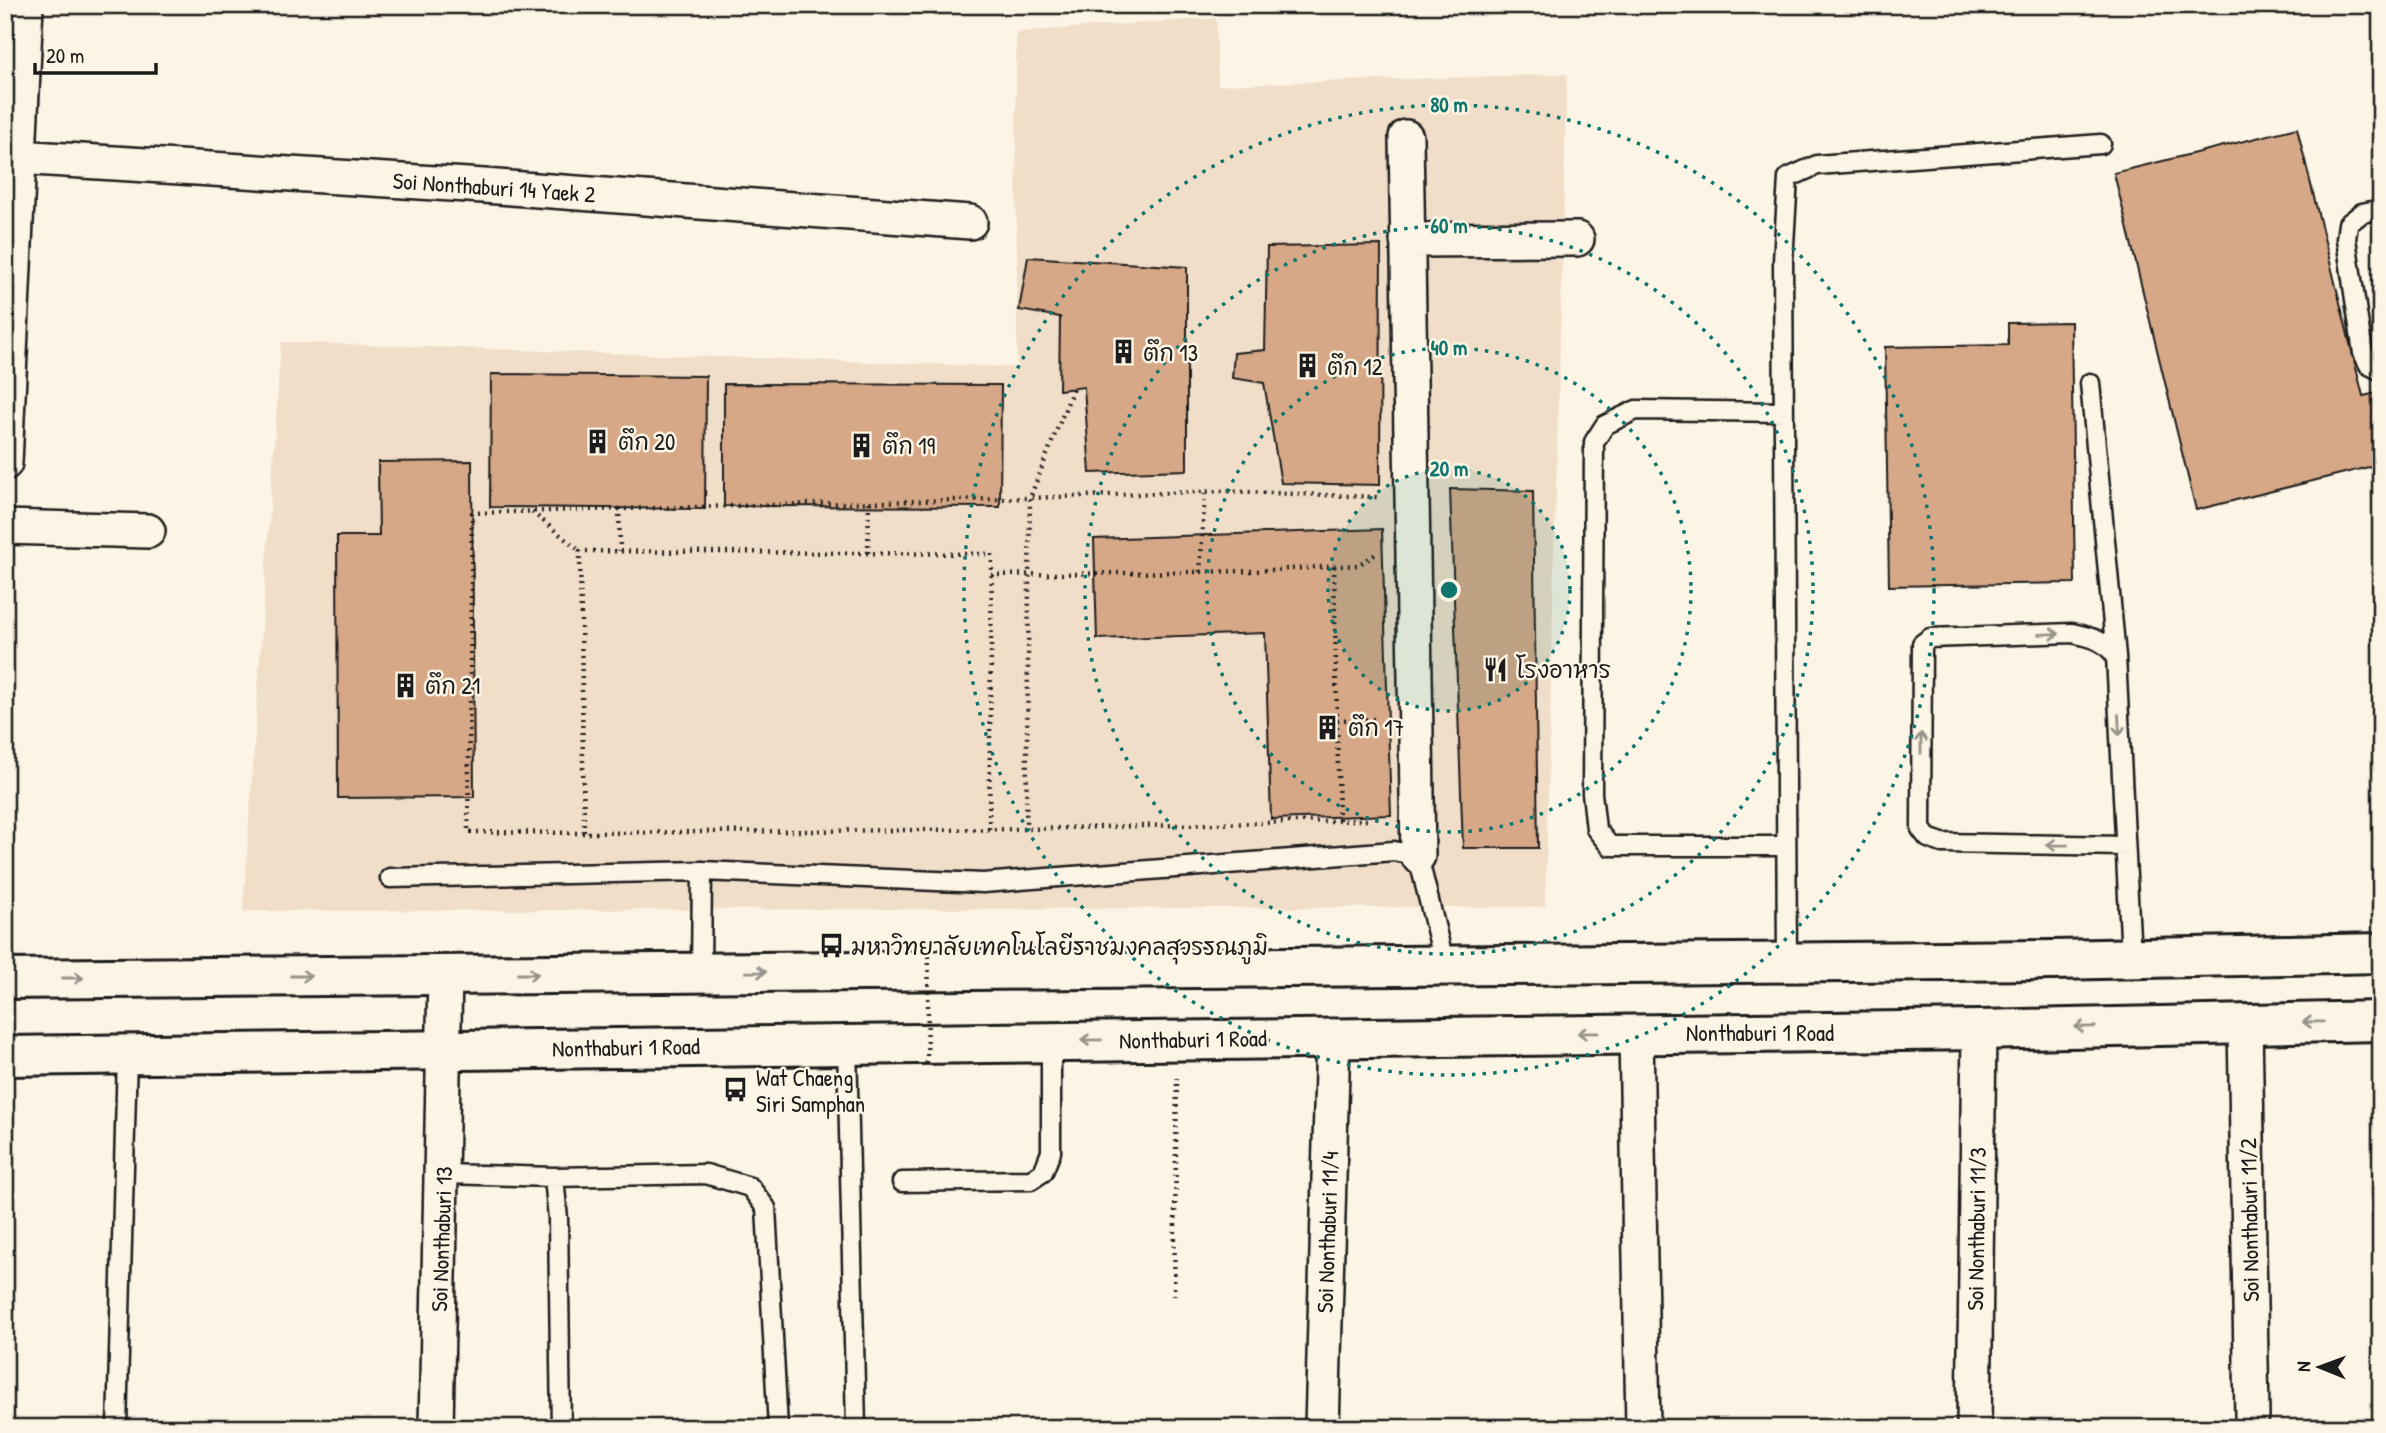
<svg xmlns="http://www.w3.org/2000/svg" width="2386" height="1433" viewBox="0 0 2386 1433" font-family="'Patrick Hand','Playpen Sans Thai',sans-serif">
<rect width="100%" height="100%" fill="#fcf5e5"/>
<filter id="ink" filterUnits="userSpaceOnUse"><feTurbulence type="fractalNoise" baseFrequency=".0143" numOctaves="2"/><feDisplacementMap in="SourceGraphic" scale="14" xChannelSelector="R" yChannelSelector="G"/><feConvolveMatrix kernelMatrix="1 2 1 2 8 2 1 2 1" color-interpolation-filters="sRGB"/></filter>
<g filter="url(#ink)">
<path fill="#f1dec9" d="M1216,18L1218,85L1567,74L1545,907L243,911L281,342L1017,367L1016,32Z"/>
<path fill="#d6a887" stroke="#1c1c1c" stroke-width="2" d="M2297,128L2363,396L2381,392V464L2196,510L2114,173Z
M1381,245L1380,485L1281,483L1264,383L1232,378L1234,353L1265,350L1267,247Z
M1028,257L1187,267V470L1090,473L1084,387L1059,390L1060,317L1019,310Z
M2071,322L2075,583L1889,586L1885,347L2008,345V323Z
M491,374L706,376L705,509L490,507Z
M724,384L1001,385L1000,507L724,506Z
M472,461L474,797L338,798L337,536H379L378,462Z
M1450,489L1533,491L1538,848H1463Z
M1382,529L1391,815L1271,819L1265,633L1097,639L1094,539Z"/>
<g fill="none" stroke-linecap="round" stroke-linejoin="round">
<defs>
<path id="lane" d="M2381,209L2362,213L2348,224L2346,239L2363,353L2369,365L2381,371
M2090,383L2116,656L2131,957
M1784,412L1636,410L1605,425L1594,442L1592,793L1596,829L1610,846H1786
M2116,656C2104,640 2091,637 2072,633L1930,638L1922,644L1921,829L1928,838L1942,843L2125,846
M390,878L702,871
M1787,962L1783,261L1788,178L1817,165L2101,144
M701,973L702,871L983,883L1394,851L1418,856L1445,966
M847,1044L856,1428
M443,1174L554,1177L558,1219L561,1428
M554,1177L706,1174L750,1187L766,1208L778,1428
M902,1182L1031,1180L1043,1172L1051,1152V1041
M117,1428L127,1055"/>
<path id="street" d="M1406,137L1418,856
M17,157L484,186L970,222
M1407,240L1577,239
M5,463L26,5
M5,527L148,531
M2245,1024L2252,1416
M1636,1033L1643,1428
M436,1428L445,975
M1322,1428L1333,1036
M1974,1428L1979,1030"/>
<path id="secondary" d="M5,979L2054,960L2381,953
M5,1056L1979,1030L2381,1021"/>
</defs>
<use href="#lane" stroke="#1c1c1c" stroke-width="23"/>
<use href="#street" stroke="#1c1c1c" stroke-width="38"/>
<use href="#secondary" stroke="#1c1c1c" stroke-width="44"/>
<path stroke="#1c1c1c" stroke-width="4.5" stroke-dasharray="2 5" stroke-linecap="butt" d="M1073,389L1030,498L1220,491L1377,497
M619,508L620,551
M532,512L580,551
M868,553L869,502
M1334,566L1339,820
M1200,572L1205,491
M991,575L1254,571L1358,565L1376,554
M1337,720L1378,719
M989,829L992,554L580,551L584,833L1026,829L1371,820
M584,833L468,832L472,513L1030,498L1026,829
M1174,1296L1177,1078"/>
<use href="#lane" stroke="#fcf5e5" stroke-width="18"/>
<use href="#street" stroke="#fcf5e5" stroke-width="33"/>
<use href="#secondary" stroke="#fcf5e5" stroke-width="38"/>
<path stroke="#1c1c1c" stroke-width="4.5" stroke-dasharray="2 5" stroke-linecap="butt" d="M927,1063L929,953"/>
</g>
<defs><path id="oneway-shaft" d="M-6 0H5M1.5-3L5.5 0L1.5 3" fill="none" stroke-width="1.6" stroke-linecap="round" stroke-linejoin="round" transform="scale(1.75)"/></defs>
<g stroke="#97938b">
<use href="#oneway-shaft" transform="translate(2049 634) rotate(-2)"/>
<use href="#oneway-shaft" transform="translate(2119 725) rotate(87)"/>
<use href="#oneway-shaft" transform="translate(1921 743) rotate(-90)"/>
<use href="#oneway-shaft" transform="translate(2057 845) rotate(-179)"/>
<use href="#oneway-shaft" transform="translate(756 972) rotate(-1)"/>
<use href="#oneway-shaft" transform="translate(528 974)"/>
<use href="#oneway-shaft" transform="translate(301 976)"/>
<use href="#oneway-shaft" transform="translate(73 978)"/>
<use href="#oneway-shaft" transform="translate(2313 1022) rotate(179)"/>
<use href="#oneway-shaft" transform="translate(2085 1027) rotate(179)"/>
<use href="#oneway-shaft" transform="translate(1588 1033) rotate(179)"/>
<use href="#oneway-shaft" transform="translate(1091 1040) rotate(179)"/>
</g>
</g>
<circle cx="1449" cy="590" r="121" fill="#0f766e" fill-opacity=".12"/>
<g fill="none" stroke="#0f766e" stroke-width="3.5" stroke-dasharray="3.5 7">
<circle cx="1449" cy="590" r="121"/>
<circle cx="1449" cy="590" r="242"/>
<circle cx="1449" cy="590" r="364"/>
<circle cx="1449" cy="590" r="485"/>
</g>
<defs>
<symbol id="building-bare" viewBox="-9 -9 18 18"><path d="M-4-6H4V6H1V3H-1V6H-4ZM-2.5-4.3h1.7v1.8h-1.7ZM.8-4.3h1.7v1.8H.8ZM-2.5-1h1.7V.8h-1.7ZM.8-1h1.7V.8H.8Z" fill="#1c1c1c" stroke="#fcf5e5" stroke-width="2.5" paint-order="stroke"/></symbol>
<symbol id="restaurant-bare" viewBox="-9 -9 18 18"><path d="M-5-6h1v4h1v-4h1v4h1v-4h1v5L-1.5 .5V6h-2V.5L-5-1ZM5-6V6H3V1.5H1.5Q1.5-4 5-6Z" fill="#1c1c1c" stroke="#fcf5e5" stroke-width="2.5" paint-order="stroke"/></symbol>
<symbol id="bus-bare" viewBox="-9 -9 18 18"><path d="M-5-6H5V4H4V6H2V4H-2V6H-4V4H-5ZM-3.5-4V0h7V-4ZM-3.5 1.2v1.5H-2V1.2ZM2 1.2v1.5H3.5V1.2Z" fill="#1c1c1c" stroke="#fcf5e5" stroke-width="2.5" paint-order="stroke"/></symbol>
</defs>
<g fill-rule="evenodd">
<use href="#building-bare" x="1106" y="334" width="35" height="35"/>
<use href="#building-bare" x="1290" y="348" width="35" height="35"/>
<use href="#building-bare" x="580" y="424" width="35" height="35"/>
<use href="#building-bare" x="844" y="428" width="35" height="35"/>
<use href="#restaurant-bare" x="1478" y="652" width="35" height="35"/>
<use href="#building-bare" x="388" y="668" width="35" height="35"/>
<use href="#building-bare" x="1310" y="710" width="35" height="35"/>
<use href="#bus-bare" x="814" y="928" width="35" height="35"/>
<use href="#bus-bare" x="718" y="1072" width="35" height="35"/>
</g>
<g text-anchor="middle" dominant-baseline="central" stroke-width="5" stroke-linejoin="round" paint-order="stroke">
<g font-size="23" fill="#1c1c1c" stroke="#fcf5e5">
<text transform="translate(494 187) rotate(4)">Soi Nonthaburi 14 Yaek 2</text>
<text x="1760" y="1032">Nonthaburi 1 Road</text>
<text transform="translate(1193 1039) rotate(-1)">Nonthaburi 1 Road</text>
<text transform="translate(626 1047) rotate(-1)">Nonthaburi 1 Road</text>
<text transform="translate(2249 1220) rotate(-91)">Soi Nonthaburi 11/2</text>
<text transform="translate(1976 1229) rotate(-89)">Soi Nonthaburi 11/3</text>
<text transform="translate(1327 1232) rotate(-88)">Soi Nonthaburi 11/4</text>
<text transform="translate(441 1239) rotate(-88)">Soi Nonthaburi 13</text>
</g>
<g font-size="23" fill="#1c1c1c" stroke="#fcf5e5" text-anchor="start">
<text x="1143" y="352">ตึก 13</text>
<text x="1327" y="366">ตึก 12</text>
<text x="618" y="441">ตึก 20</text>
<text x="882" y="445">ตึก 19</text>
<text x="1516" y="669">โรงอาหาร</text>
<text x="425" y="685">ตึก 21</text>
<text x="1348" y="727">ตึก 17</text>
<text x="851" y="946">มหาวิทยาลัยเทคโนโลยีราชมงคลสุวรรณภูมิ</text>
<text x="756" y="1077">Wat Chaeng<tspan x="756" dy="26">Siri Samphan</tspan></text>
</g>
</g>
<circle cx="1449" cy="590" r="10" fill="#0f766e" stroke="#fcf5e5" stroke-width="3.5"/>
<g font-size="21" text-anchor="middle" font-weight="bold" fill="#0f766e" stroke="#fcf5e5" stroke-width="5" stroke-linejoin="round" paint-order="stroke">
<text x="1449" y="112">80 m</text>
<text x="1449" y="233">60 m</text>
<text x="1449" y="355">40 m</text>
<text x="1449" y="476">20 m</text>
</g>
<rect width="2386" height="1433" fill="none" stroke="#fcf5e5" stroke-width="28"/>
<rect x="14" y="14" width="2358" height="1405" fill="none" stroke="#1c1c1c" stroke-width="2.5" filter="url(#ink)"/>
<g transform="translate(2320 1367) rotate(271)" stroke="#fcf5e5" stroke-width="5" paint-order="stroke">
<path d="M0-5L12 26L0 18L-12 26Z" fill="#1c1c1c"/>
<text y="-10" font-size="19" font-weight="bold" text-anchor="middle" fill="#1c1c1c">N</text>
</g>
<path d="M35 63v10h121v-10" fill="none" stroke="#1c1c1c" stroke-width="3.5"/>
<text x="46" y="63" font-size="21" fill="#1c1c1c" stroke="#fcf5e5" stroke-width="5" paint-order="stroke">20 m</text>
</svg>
